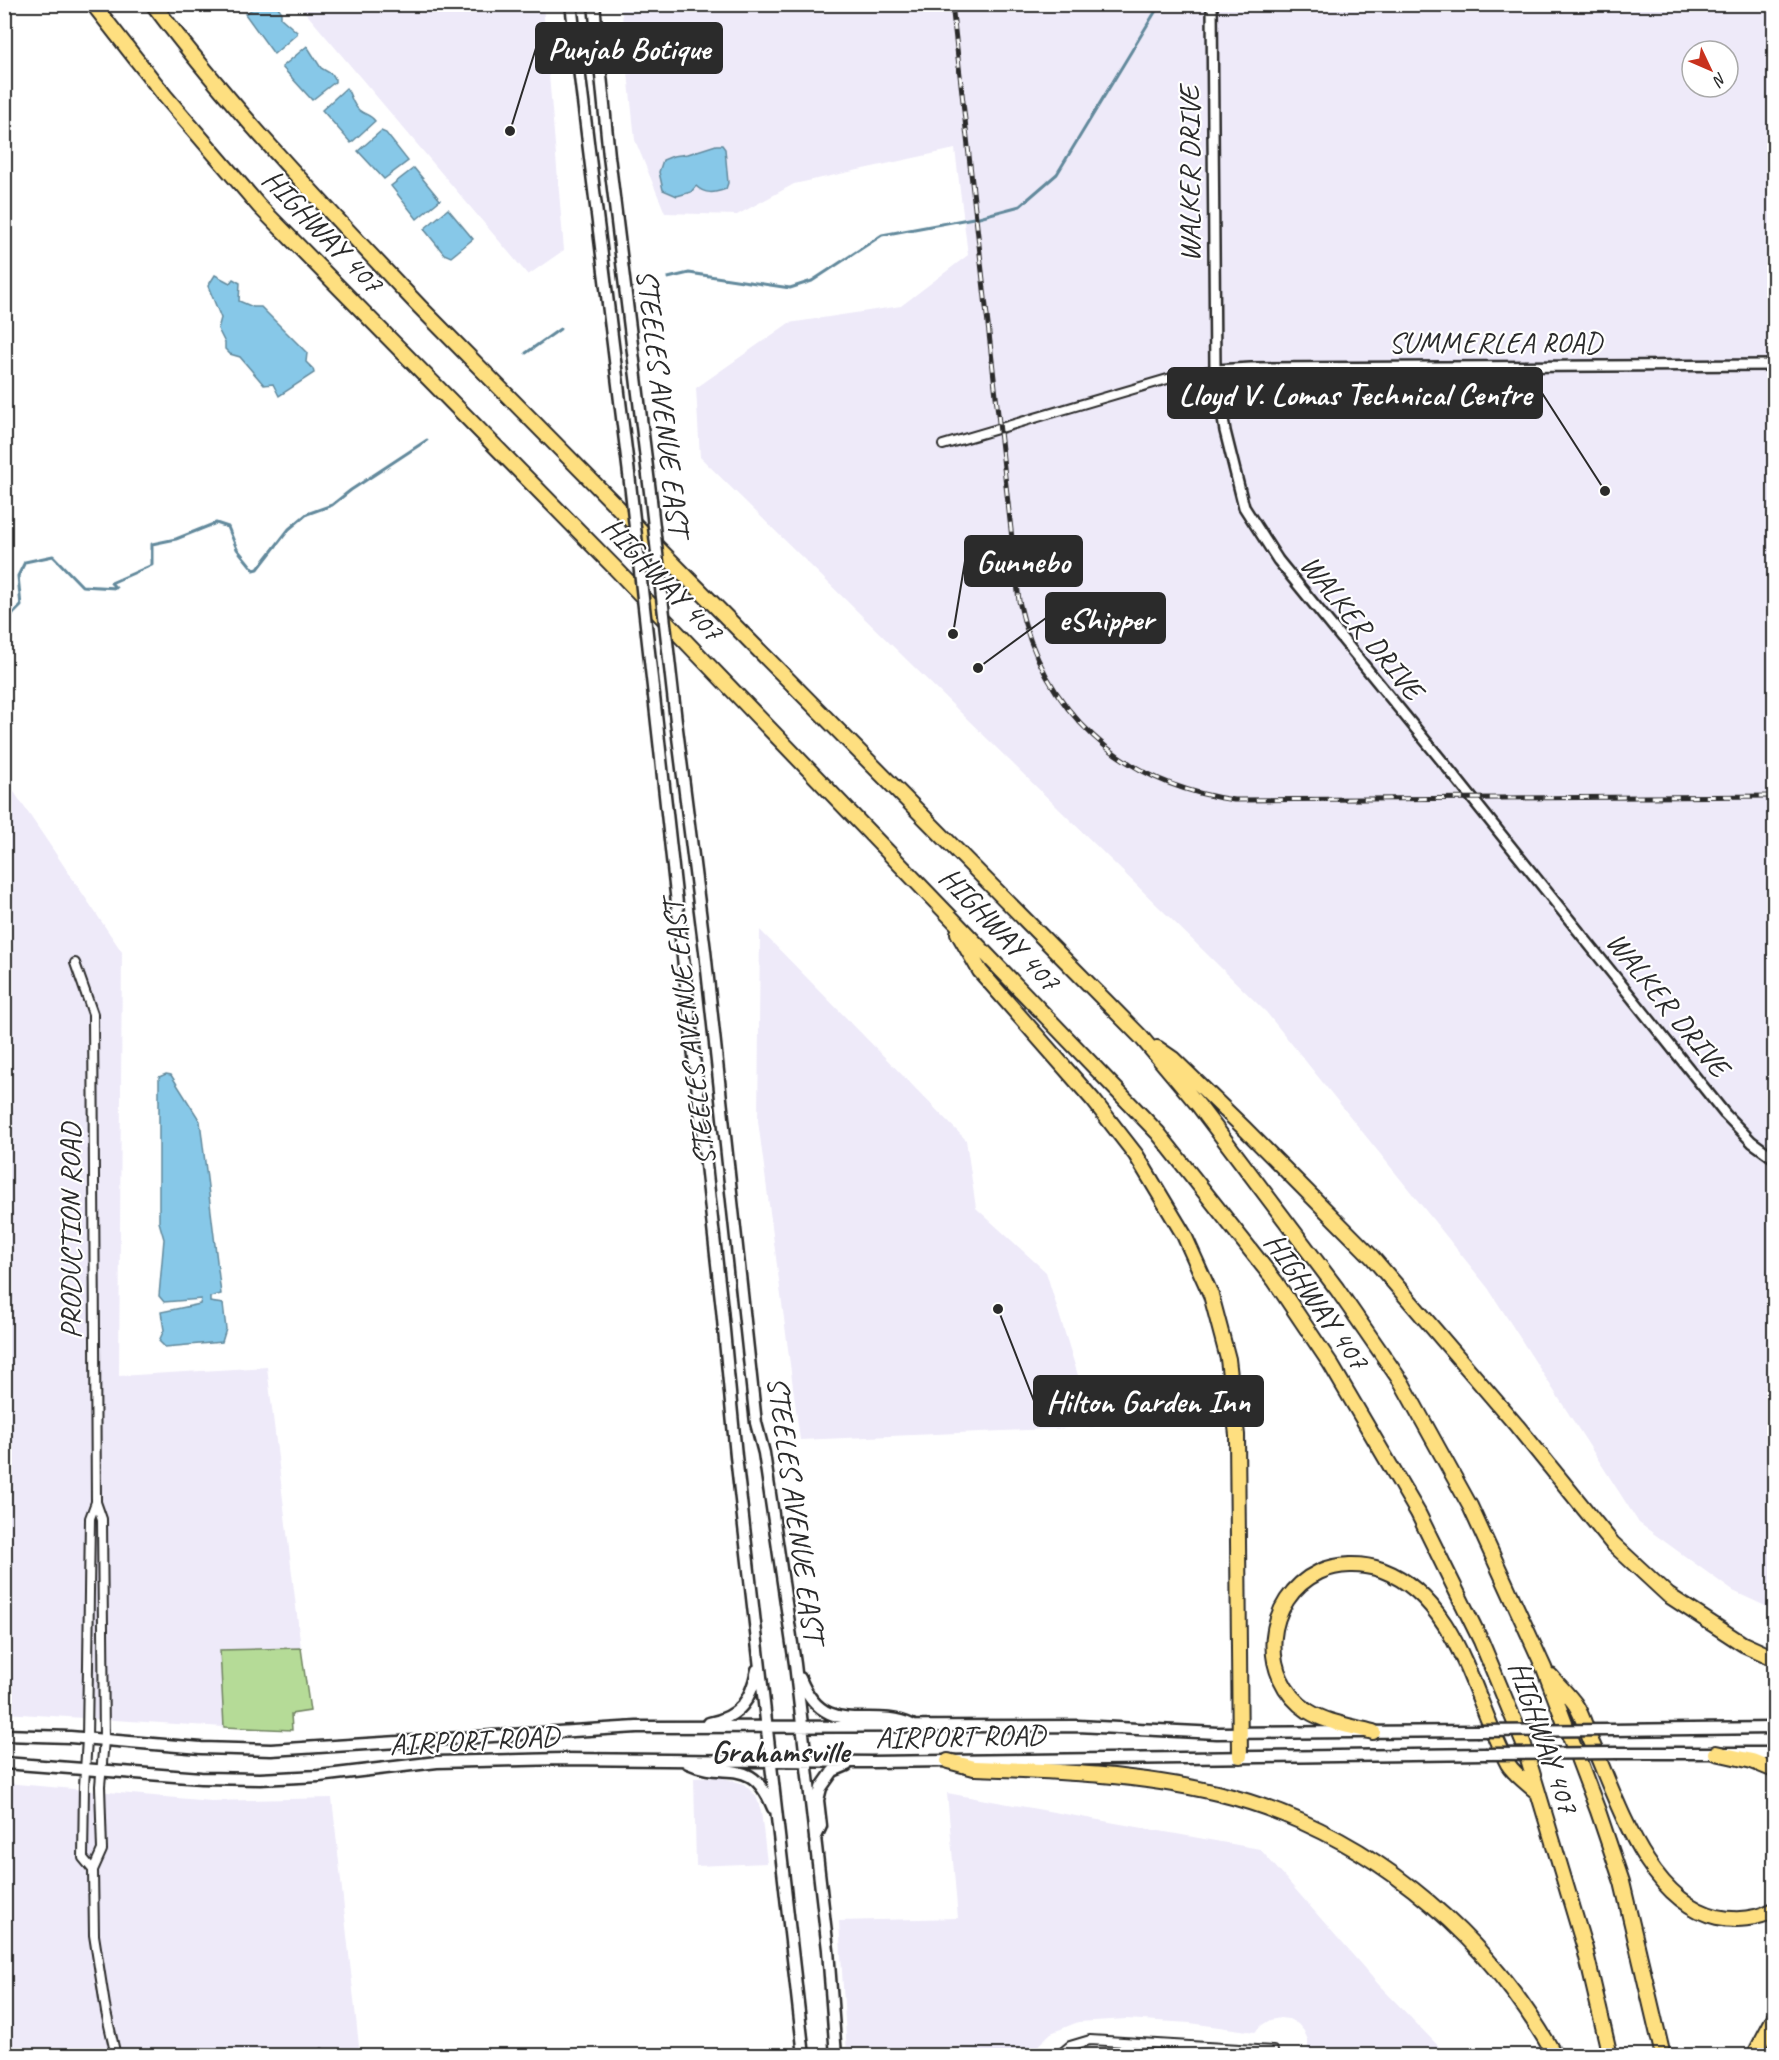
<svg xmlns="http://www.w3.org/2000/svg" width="1779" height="2060" viewBox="0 0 1779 2060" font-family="Caveat,sans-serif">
<rect width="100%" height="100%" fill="#fff"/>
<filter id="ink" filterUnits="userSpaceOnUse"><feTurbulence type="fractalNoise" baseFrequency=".0167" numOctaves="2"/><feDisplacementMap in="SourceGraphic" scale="12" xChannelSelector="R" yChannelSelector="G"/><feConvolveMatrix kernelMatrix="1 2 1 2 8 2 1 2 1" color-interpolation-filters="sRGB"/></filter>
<g filter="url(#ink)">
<path fill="#eeeaf9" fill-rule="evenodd" d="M299,5H543L564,250L528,275Z
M621,5H1774V1610L1733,1591L1639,1523L1488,1288L1266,1012L700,457L696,388L789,323L901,306L968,255L955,149L794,184L737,215L665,213L635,140ZM1692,51H1728V87H1692Z
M4,777L122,952L119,1376L267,1367L301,1648L220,1650L224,1727L5,1713Z
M760,930L966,1140L976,1208L1046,1272L1094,1427L800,1440L758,1121Z
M720,1777L744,1784L756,1796L761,1811L767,1863L696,1866L694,1778Z
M5,1783L211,1801L332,1798L360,2055L5,2056Z
M947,1793L1260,1849L1379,1985L1447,2055H1308V2040L1304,2031L1298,2024L1289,2019L1280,2018L1270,2020L1262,2025L1255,2032L1190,2023L1126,2019L1078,2022L1051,2033L1028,2055H847L839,1921L958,1918Z"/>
<path fill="#b5db97" stroke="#708361" stroke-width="1.5" d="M301,1648L310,1711L291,1714L292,1730L224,1727L220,1650Z"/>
<path fill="#87c8e8" stroke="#62899c" stroke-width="1.5" d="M258,5H276L281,11V18L297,32V34L274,54L245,14Z
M307,46L321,68L333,75L335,79V82L312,100L282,67Z
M346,88C352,95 351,103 359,110C365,115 370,114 375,121L351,143L322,110Z
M381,131L386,133L408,161L384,179L358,151Z
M716,145H722L725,149L728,183L726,189C715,193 705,195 696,186L691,192L677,196L663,190L659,172L663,160L673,156L688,154Z
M414,168L440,200L417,219L391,186Z
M448,209L473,239L451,257L444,254L424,229Z
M215,275L230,283L233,279L240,283L239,301L253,307H261L307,353L306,362L313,369L314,373L279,396L273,384L264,385L240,357L230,354L225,349V343L218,329L221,318L208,286Z
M166,1074L171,1075L200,1121L221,1294L210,1297V1302L223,1304L226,1329L222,1342L165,1347L159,1341L164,1330L161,1312L200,1304L201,1299L164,1302L159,1296L164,1239L159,1222V1077Z"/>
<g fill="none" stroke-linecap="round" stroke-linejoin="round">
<path stroke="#62899c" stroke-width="3" d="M668,278L689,273L790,288L812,281L882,235L979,217L1020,206L1057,174L1160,4
M526,353L560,329
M4,615L13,614L21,606L18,576L25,562L53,556L82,586L116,588L111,583L152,565V544L176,539L216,523L228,527L237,549L254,570L258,569L289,529L307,514L332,505L351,490L427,440"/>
<defs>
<path id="minor" d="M943,445L1171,378L1215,370
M75,963L93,1014L96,1502L102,1519L104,1740L100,1786L102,1850L93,1870L94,1935L106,2012L116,2056
M93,1870L83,1858L84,1786L87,1739L90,1518L96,1502
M1058,2056L1070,2046L1090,2040L1273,2051"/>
<path id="tertiary" d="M1212,4L1215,370L1225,431L1244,507L1278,560L1451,772L1725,1114L1752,1142L1774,1158
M1215,370L1251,368L1774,365"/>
<path id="secondary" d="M571,4L629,474
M594,4L609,156L651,500
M654,696L722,1309L736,1456L804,2056
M676,721L705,951L756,1423L764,1453L795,1664L828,1950L836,2056
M800,1678C825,1741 869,1705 912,1725
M709,1723C740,1717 751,1700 757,1670
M1609,1730L1774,1728
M4,1735L70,1737L201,1748L271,1750L637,1727L1078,1726L1217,1733L1476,1731
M1618,1753H1774
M4,1763L201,1778L260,1779L319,1776L437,1762L562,1759L871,1762L1485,1754
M688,1763C726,1781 750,1753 773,1808
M815,1839L821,1826L818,1800L821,1788L833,1771L847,1765"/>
<path id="motorway" d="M93,4L165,96L259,206L616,569L1158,1133L1275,1281L1330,1363L1418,1513L1481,1641L1523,1742L1585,1949L1610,2056
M153,4C234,112 328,210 420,307L1141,1037L1199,1106L1337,1289L1402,1383L1470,1506L1544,1668L1598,1811L1622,1882L1663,2056
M958,933L980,971L1094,1101L1136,1155L1184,1235L1211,1295L1228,1359L1237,1435L1240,1756
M1157,1048L1173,1059L1245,1129L1372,1257L1517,1426L1612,1543L1668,1595L1743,1644L1774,1658
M1551,1676C1558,1685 1568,1694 1575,1704C1582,1714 1586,1729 1591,1741C1617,1799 1647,1901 1717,1917C1736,1921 1757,1919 1774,1910
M1373,1732C1352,1726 1327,1723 1308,1711C1257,1677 1264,1598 1319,1572C1338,1563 1362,1563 1382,1570C1459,1599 1473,1699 1508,1764C1514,1774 1528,1784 1537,1792
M1716,1753L1752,1761L1774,1770
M948,1761L974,1768C1055,1771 1138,1774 1217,1793C1361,1828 1483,1927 1555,2056
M1754,2056L1774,2018"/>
</defs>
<use href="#minor" stroke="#2b2b2b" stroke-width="12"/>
<use href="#tertiary" stroke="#2b2b2b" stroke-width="14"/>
<use href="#secondary" stroke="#2b2b2b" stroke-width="15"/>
<use href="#motorway" stroke="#2b2b2b" stroke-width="18"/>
<use href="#minor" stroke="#fff" stroke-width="8"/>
<use href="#tertiary" stroke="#fff" stroke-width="9"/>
<use href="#secondary" stroke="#fff" stroke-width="10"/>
<use href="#motorway" stroke="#fedf80" stroke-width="14"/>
<defs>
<path id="rail" d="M952,4L1019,601C1043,712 1122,784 1234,800L1774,796
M322,2050L323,2056"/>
</defs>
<use href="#rail" stroke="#2b2b2b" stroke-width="5"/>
<use href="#rail" stroke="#fff" stroke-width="3" stroke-dasharray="9" stroke-linecap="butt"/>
<defs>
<path id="secondary-bridge" d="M629,474L654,696
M651,500L676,721
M1476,1731L1609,1730
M1485,1754L1618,1753"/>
</defs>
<use href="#secondary-bridge" stroke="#2b2b2b" stroke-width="15" stroke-linecap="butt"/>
<use href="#secondary-bridge" stroke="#fff" stroke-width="10"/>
</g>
</g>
<g text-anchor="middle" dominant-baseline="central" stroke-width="4.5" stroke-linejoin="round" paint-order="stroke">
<g font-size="30" fill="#2b2b2b" stroke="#fff">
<text transform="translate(1189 174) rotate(-90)">WALKER DRIVE</text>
<text transform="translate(323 231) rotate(46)">HIGHWAY 407</text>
<text x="1495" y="342">SUMMERLEA ROAD</text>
<text transform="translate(663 402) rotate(83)">STEELES AVENUE EAST</text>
<text transform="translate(663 579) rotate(46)">HIGHWAY 407</text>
<text transform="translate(1362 627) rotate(51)">WALKER DRIVE</text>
<text transform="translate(1000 929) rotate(46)">HIGHWAY 407</text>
<text transform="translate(1668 1004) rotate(51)">WALKER DRIVE</text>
<text transform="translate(689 1033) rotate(-97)">STEELES AVENUE EAST</text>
<text transform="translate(70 1231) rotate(-90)">PRODUCTION ROAD</text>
<text transform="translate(1317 1301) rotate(55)">HIGHWAY 407</text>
<text transform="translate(796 1509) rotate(82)">STEELES AVENUE EAST</text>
<text transform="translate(960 1736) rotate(-1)">AIRPORT ROAD</text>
<text transform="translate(1544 1737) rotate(71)">HIGHWAY 407</text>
<text transform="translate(474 1740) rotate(-3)">AIRPORT ROAD</text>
</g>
<g font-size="32" font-weight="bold" fill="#2b2b2b" stroke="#fff">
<text x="780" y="1751">Grahamsville</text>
</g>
</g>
<path fill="none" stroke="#2b2b2b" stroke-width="2" d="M510 131L536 48M1605 491L1542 393M953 634L965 561M978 668L1046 618M998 1309L1034 1401"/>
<g fill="#2b2b2b" stroke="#fff" stroke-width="2">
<circle cx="510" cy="131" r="6"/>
<circle cx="1605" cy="491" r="6"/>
<circle cx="953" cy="634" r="6"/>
<circle cx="978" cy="668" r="6"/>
<circle cx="998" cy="1309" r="6"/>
</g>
<g fill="#2b2b2b" stroke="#2b2b2b" stroke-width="2">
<rect x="536" y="23" width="186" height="50" rx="6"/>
<rect x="1168" y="368" width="374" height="50" rx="6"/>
<rect x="965" y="536" width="117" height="50" rx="6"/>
<rect x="1046" y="593" width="119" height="50" rx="6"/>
<rect x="1034" y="1376" width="229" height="50" rx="6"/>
</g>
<g font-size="32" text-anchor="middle" font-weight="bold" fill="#fff">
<text x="629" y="59">Punjab Botique</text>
<text x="1355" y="405">Lloyd V. Lomas Technical Centre</text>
<text x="1023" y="572">Gunnebo</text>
<text x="1106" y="630">eShipper</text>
<text x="1148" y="1412">Hilton Garden Inn</text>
</g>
<rect width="1779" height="2060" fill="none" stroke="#fff" stroke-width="24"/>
<rect x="12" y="12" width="1755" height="2036" fill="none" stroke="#2b2b2b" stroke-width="2" filter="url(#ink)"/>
<g transform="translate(1710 69) rotate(134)"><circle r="28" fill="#ffffff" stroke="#aaaaaa" stroke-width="1.5"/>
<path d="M0-4.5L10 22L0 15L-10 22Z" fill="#c8321e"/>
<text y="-9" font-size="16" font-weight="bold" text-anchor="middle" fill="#2b2b2b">N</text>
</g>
</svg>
